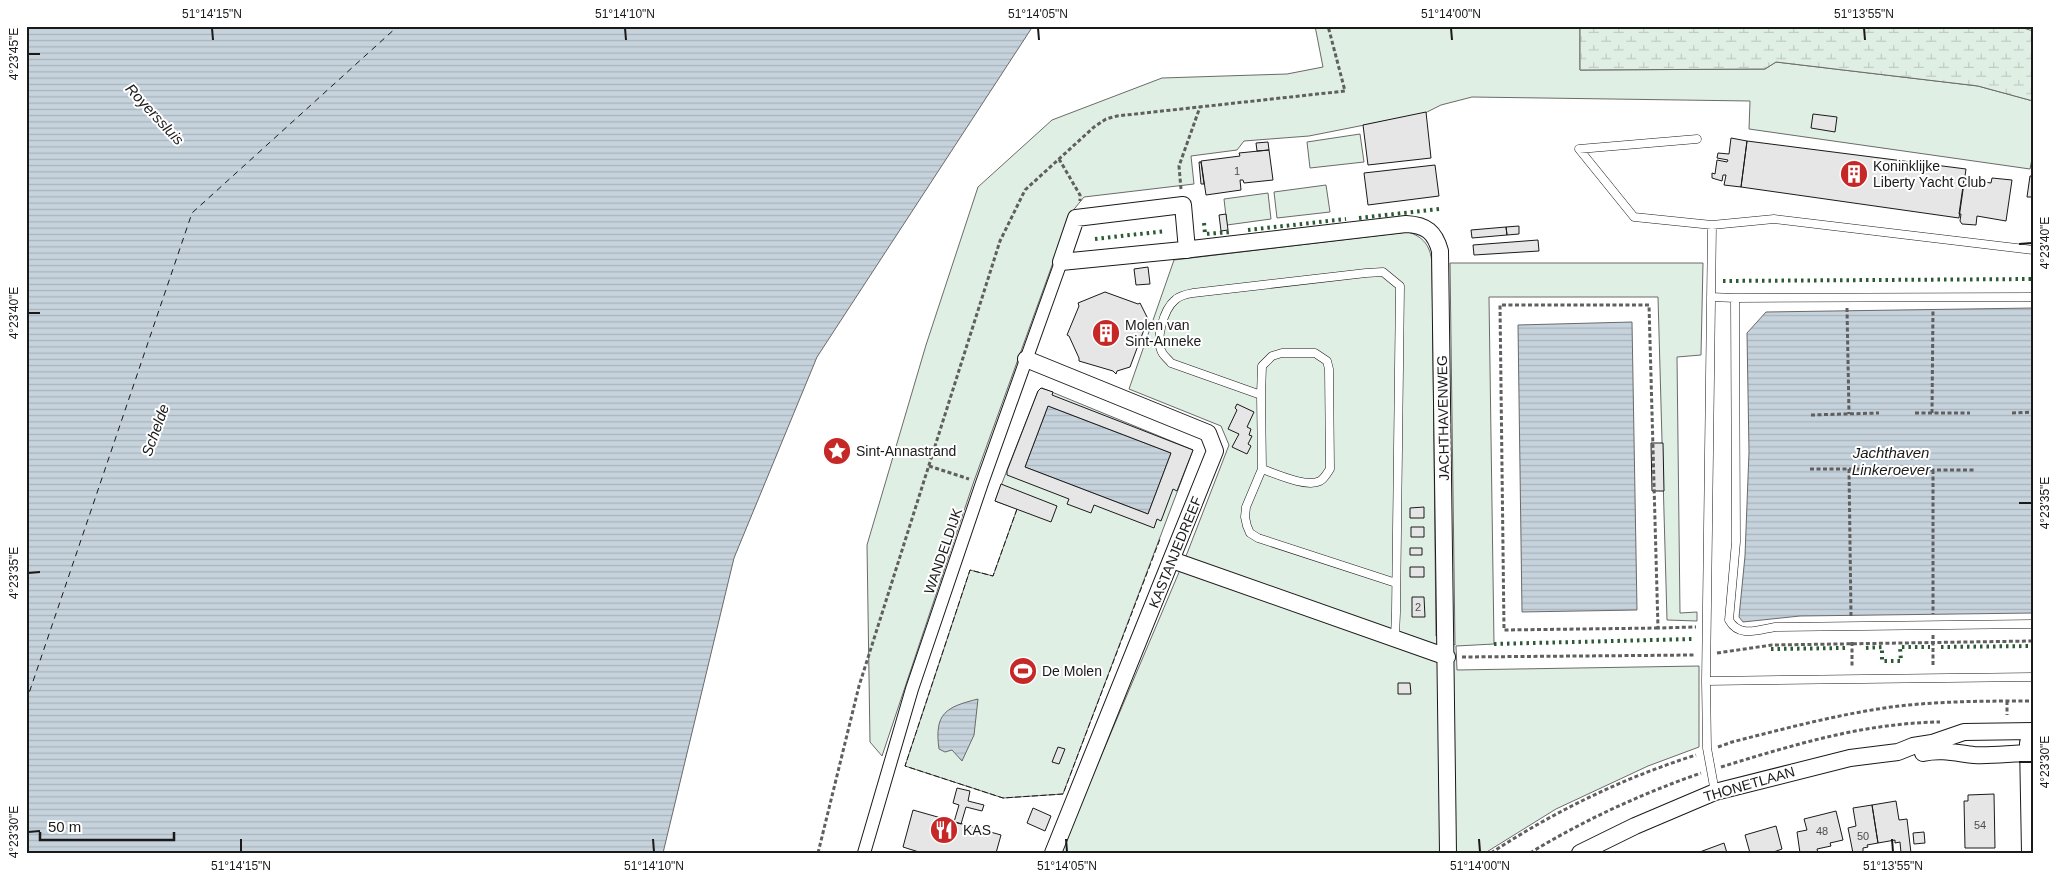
<svg xmlns="http://www.w3.org/2000/svg" width="2059" height="879" viewBox="0 0 2059 879" font-family="Helvetica,sans-serif">
<defs>
<pattern id="wetland-marsh" width="20" height="14" patternUnits="userSpaceOnUse" patternTransform="scale(1.25)"><rect width="20" height="14" fill="#e0efe3"/><path d="M1 5h8M5 5V1M11 12h8M15 12V8" fill="none" stroke="#c0ccc2"/></pattern>
<pattern id="water-rules" width="6" height="5" patternUnits="userSpaceOnUse" patternTransform="scale(1.25)"><rect width="6" height="5" fill="#c6d2dc"/><path d="M0 2.5h6" fill="none" stroke="#aab4bc"/></pattern>
</defs>
<rect width="100%" height="100%" fill="#fff"/>
<path fill="#e0efe3" stroke="#6a6a6a" d="M1315,26H1580V70L1765,69L1776,62L1978,86L2033,101V154L2030,169L1749,129L1750,101L1472,97L1441,105L1425,113L1309,136L1244,141L1237,150L1191,156L1194,184L1084,197L1071,213L974,481L882,756L870,742L867,545L926,345L978,187L1052,120L1162,78L1287,74L1323,67Z
M1360,134L1364,162L1310,168L1307,142Z
M1326,185L1330,212L1277,218L1274,192Z
M1268,193L1271,219L1227,225L1224,199Z
M1408,232C1424,237 1430,246 1432,262L1436,636L1455,645L1450,263H1703L1701,355L1677,357L1680,613L1697,612V621L1667,620L1658,297H1489L1494,644L1456,646L1457,670L1699,666V747L1648,766L1556,809L1485,853H1060L1188,551L1229,445L1221,426L1129,389L1174,260Z
M1042,388L1193,450L1063,794L1003,798L905,766L970,570L993,576L1017,509L995,501L1038,391Z"/>
<path fill="url(#wetland-marsh)" stroke="#6a6a6a" d="M1580,26H2017L2033,31V101L1978,86L1776,62L1765,69L1580,70Z"/>
<path fill="url(#water-rules)" stroke="#6a6a6a" d="M26,26H1033L817,357L734,558L663,853H26Z
M2033,308V613L1800,616L1743,622L1739,617L1745,556L1749,452L1747,333L1766,312Z
M1632,322L1637,610L1522,612L1518,325Z
M1048,406L1171,453L1148,514L1025,467Z
M978,699L974,735L962,761L952,750L945,752L939,749C934,713 946,707 978,699Z"/>
<g fill="none" stroke-linecap="round" stroke-linejoin="round">
<path stroke="#1a1a1a" stroke-width="1" stroke-dasharray="6 5" stroke-linecap="butt" d="M26,702L192,213L398,26"/>
</g>
<path fill="#e6e6e6" stroke="#1a1a1a" fill-rule="evenodd" d="M1426,112L1431,158L1368,165L1363,125Z
M1813,114L1837,117L1835,132L1811,128Z
M1731,138L1747,141L1741,187L1724,185L1726,175H1723L1722,181L1712,178V173L1715,174L1717,160L1727,162L1728,160L1717,158L1718,153L1729,154Z
M1747,141L1966,169L1959,218L1741,187Z
M1268,142L1269,150L1257,151L1256,143Z
M1269,150L1273,180L1244,183L1243,180H1240L1241,190L1206,195L1201,161L1240,156L1239,153Z
M1199,162H1201L1204,184H1201Z
M1435,165L1439,196L1368,205L1364,173Z
M2030,176H2033V197H2027Z
M1992,178L2012,180L2006,221L1977,216L1976,225L1962,224L1960,221L1961,214H1959L1964,179L1991,183Z
M1226,214L1228,230L1221,231L1219,215Z
M1519,226V234L1507,235L1506,227Z
M1506,227L1507,235L1472,238L1471,230Z
M1538,240L1539,251L1474,255L1473,245Z
M1148,267L1150,284L1136,285L1134,269Z
M1105,292L1138,304L1140,303L1148,319L1130,367L1117,371L1116,374L1113,371L1079,361V358L1069,336L1067,335L1079,306L1078,303Z
M1041,388L1053,392L1052,395L1193,450L1177,491L1173,489L1161,521L1157,519L1154,528L1094,505L1091,513L1067,504L1069,499L1007,475V471L1038,391ZM1048,406L1171,453L1148,514L1025,467Z
M1237,404L1254,412L1247,427L1251,429L1249,435L1252,436L1248,444L1251,446L1247,454L1232,447L1239,434L1228,429L1237,410L1235,408Z
M1651,443H1663L1664,491H1652Z
M1001,484L1057,506L1051,522L995,501Z
M1424,507V518H1410V508Z
M1411,527H1424V537H1411Z
M1410,548H1422V555H1410Z
M1410,567H1424V577H1410Z
M1412,597H1424L1425,617H1412Z
M1398,683H1410L1411,694H1398Z
M1058,747L1065,749L1059,764L1052,762Z
M957,788L970,791L968,801L984,805L982,811L966,807L961,824L954,822L959,805L953,803Z
M1994,794L1995,848H1965L1964,801H1968V795Z
M1896,801L1899,820L1907,819L1911,853H1901L1900,842L1895,843V840L1878,843L1872,805Z
M1872,805L1878,843L1867,845L1868,847L1863,848V853H1853L1848,828L1856,826L1853,808Z
M1033,808L1051,816L1045,831L1027,823Z
M913,810L1001,835L996,853H922L903,847Z
M1836,811L1843,840L1830,843L1831,846L1817,849L1818,853H1800L1797,832L1807,830L1804,819Z
M1776,826L1782,849L1771,853H1750L1745,835Z
M1924,832L1925,843L1914,844L1913,833Z
M1724,843L1727,853H1697Z"/>
<g fill="none" stroke-linecap="round" stroke-linejoin="round">
<defs>
<path id="service" d="M1697,139L1579,149L1634,217L1712,225L1774,219L2033,250
M1712,225L1706,681L1707,748L1715,792
M1711,297L1735,298
M2033,297L1735,298L1736,542L1729,620C1739,638 1758,630 1775,627L2033,624
M1261,395L1262,366L1272,356L1282,353H1315L1327,361L1329,369L1330,469C1327,473 1325,478 1320,481C1307,488 1276,474 1262,469
M1395,637L1396,612L1400,286L1383,272L1366,273L1193,293C1187,294 1180,295 1175,300C1164,309 1154,341 1163,354C1165,357 1169,360 1171,363L1261,395L1262,469L1246,507L1245,517L1247,526L1250,533L1258,538L1396,583
M1706,681L2033,677"/>
<path id="pedestrian" d="M864,853L912,689L982,483L1061,262"/>
<path id="minor" d="M1187,250L1183,205L1076,218L1061,262L1183,250L1406,224C1426,225 1435,232 1440,251L1448,853
M1026,359L1208,433L1215,451L1053,853
M1172,560L1447,657
M2028,743L2030,853
M1923,753C1941,749 1956,753 1974,755C1993,756 2013,753 2033,753
M1580,853L1635,826L1715,792L1850,758L1898,752L1913,746L1932,743L1964,732L2033,731"/>
</defs>
<use href="#service" stroke="#1a1a1a" stroke-width="9"/>
<use href="#pedestrian" stroke="#1a1a1a" stroke-width="14"/>
<use href="#minor" stroke="#1a1a1a" stroke-width="18"/>
<path stroke="#5f5f5f" stroke-width="3" stroke-dasharray="4 2.5" stroke-linecap="butt" d="M1059,159L1080,195V201
M1181,189L1179,166L1200,107
M1847,308L1849,414
M1915,413H1970
M1932,413L1933,309
M2012,413L2033,412
M1811,415L1879,413
M929,466L969,479
M1810,469H1881
M1849,469L1851,616
M1911,470H1974
M1933,470V614
M1658,628L1504,630L1500,305H1649L1658,628L1696,627
M1933,635V667
M1852,642V668
M1717,653L1772,645L2033,641
M1462,657L1695,655
M2007,701V715
M1718,747L1732,742C1787,728 1843,713 1899,706C1944,701 1988,701 2033,701
M1721,767C1793,745 1864,723 1940,722
M818,853L859,686L1000,241L1025,190L1094,127L1106,119L1117,116L1345,91L1328,26
M1491,853C1555,811 1623,778 1696,755
M1530,853C1584,820 1641,794 1701,773"/>
<use href="#service" stroke="#fff" stroke-width="8"/>
<use href="#pedestrian" stroke="#fff" stroke-width="12"/>
<use href="#minor" stroke="#fff" stroke-width="16"/>
<path stroke="#2b5a34" stroke-width="4" stroke-dasharray="2.5 4" stroke-linecap="butt" d="M1359,218L1439,209
M1204,223L1205,234L1231,232
M1248,230L1346,219
M1095,239L1166,231
M1723,281L2033,279
M1494,644L1693,639
M1941,647L2033,646
M1866,648L1882,647V661H1901L1900,647H1930
M1771,649L1845,648"/>
<path stroke="#1a1a1a" stroke-width="1" stroke-dasharray="6 2.5" stroke-linecap="butt" d="M1017,509L993,576L970,570L905,766L1003,798L1063,794L1160,539"/>
</g>
<path fill="none" stroke="#1a1a1a" stroke-width="2" d="M212,28L213,40M625,28L626,40M1038,28L1039,40M1451,28L1452,40M1864,28L1865,40M28,54H40M2019,244L2032,243M28,313H40M2019,503H2032M28,573L40,572M2019,762H2032M28,832L40,831M241,839V852M653,839L654,852M1066,839L1067,852M1479,839L1480,852M1892,839L1893,852"/>
<defs>
<symbol id="building-disc" viewBox="-11 -11 22 22"><circle r="9.5" fill="#c62828" stroke="#fff"/><path d="M-4-6H4V6H1V3H-1V6H-4ZM-2.5-4.3h1.7v1.8h-1.7ZM.8-4.3h1.7v1.8H.8ZM-2.5-1h1.7V.8h-1.7ZM.8-1h1.7V.8H.8Z" fill="#fff"/></symbol>
<symbol id="sight-disc" viewBox="-11 -11 22 22"><circle r="9.5" fill="#c62828" stroke="#fff"/><path d="M0-6L1.8-2.2L6-1.7L2.9 1.2L3.7 5.4L0 3.3L-3.7 5.4L-2.9 1.2L-6-1.7L-1.8-2.2Z" fill="#fff"/></symbol>
<symbol id="stadium-disc" viewBox="-11 -11 22 22"><circle r="9.5" fill="#c62828" stroke="#fff"/><path d="M0-5a6.5 5 0 1 0 0 10a6.5 5 0 1 0 0-10ZM-3.5-1.8h7v3.6h-7Z" fill="#fff"/></symbol>
<symbol id="restaurant-disc" viewBox="-11 -11 22 22"><circle r="9.5" fill="#c62828" stroke="#fff"/><path d="M-5-6h1v4h1v-4h1v4h1v-4h1v5L-1.5 .5V6h-2V.5L-5-1ZM5-6V6H3V1.5H1.5Q1.5-4 5-6Z" fill="#fff"/></symbol>
</defs>
<g fill-rule="evenodd">
<use href="#building-disc" x="1838" y="158" width="32" height="32"/>
<use href="#building-disc" x="1090" y="317" width="32" height="32"/>
<use href="#sight-disc" x="821" y="435" width="32" height="32"/>
<use href="#stadium-disc" x="1007" y="655" width="32" height="32"/>
<use href="#restaurant-disc" x="928" y="814" width="32" height="32"/>
</g>
<g text-anchor="middle" dominant-baseline="central" stroke-width="4" stroke-linejoin="round" paint-order="stroke">
<g font-size="11" fill="#4d4d4d">
<text x="1237" y="171">1</text>
<text x="1418" y="607">2</text>
<text x="1980" y="825">54</text>
<text x="1822" y="831">48</text>
<text x="1863" y="836">50</text>
</g>
<g font-size="14" fill="#1a1a1a" stroke="#fff" text-anchor="start">
<text x="1873" y="166">Koninklijke<tspan x="1873" dy="16">Liberty Yacht Club</tspan></text>
<text x="1125" y="325">Molen van<tspan x="1125" dy="16">Sint-Anneke</tspan></text>
<text x="856" y="451">Sint-Annastrand</text>
<text x="1042" y="671">De Molen</text>
<text x="963" y="830">KAS</text>
</g>
<g font-size="14" fill="#1a1a1a" stroke="#fff">
<text transform="translate(1443 418) rotate(-91)">JACHTHAVENWEG</text>
<text transform="translate(943 551) rotate(-71)">WANDELDIJK</text>
<text transform="translate(1175 552) rotate(-68)">KASTANJEDREEF</text>
<text transform="translate(1749 784) rotate(-16)">THONETLAAN</text>
</g>
<g font-size="15" font-style="italic" fill="#1a1a1a" stroke="#fff">
<text transform="translate(155 114) rotate(47)">Royerssluis</text>
<text transform="translate(155 430) rotate(-70)">Schelde</text>
<text x="1891" y="452">Jachthaven<tspan x="1891" dy="17">Linkeroever</tspan></text>
</g>
</g>
<rect width="2059" height="879" fill="none" stroke="#ffffff" stroke-width="55"/>
<path d="M40 832v8h134v-8" fill="none" stroke="#1a1a1a" stroke-width="2.5"/>
<text x="48" y="832" font-size="15" fill="#1a1a1a" stroke="#ffffff" stroke-width="4" paint-order="stroke">50 m</text>
<rect x="28" y="28" width="2004" height="824" fill="none" stroke="#1a1a1a" stroke-width="2"/>
<g font-size="12" text-anchor="middle" fill="#1a1a1a">
<text x="212" y="18">51°14'15"N</text>
<text x="625" y="18">51°14'10"N</text>
<text x="1038" y="18">51°14'05"N</text>
<text x="1451" y="18">51°14'00"N</text>
<text x="1864" y="18">51°13'55"N</text>
<text transform="translate(14 54) rotate(-90)" y="4">4°23'45"E</text>
<text transform="translate(2045 243) rotate(-90)" y="4">4°23'40"E</text>
<text transform="translate(14 313) rotate(-90)" y="4">4°23'40"E</text>
<text transform="translate(2045 503) rotate(-90)" y="4">4°23'35"E</text>
<text transform="translate(14 573) rotate(-90)" y="4">4°23'35"E</text>
<text transform="translate(2045 762) rotate(-90)" y="4">4°23'30"E</text>
<text transform="translate(14 832) rotate(-90)" y="4">4°23'30"E</text>
<text x="241" y="870">51°14'15"N</text>
<text x="654" y="870">51°14'10"N</text>
<text x="1067" y="870">51°14'05"N</text>
<text x="1480" y="870">51°14'00"N</text>
<text x="1893" y="870">51°13'55"N</text>
</g>
</svg>
